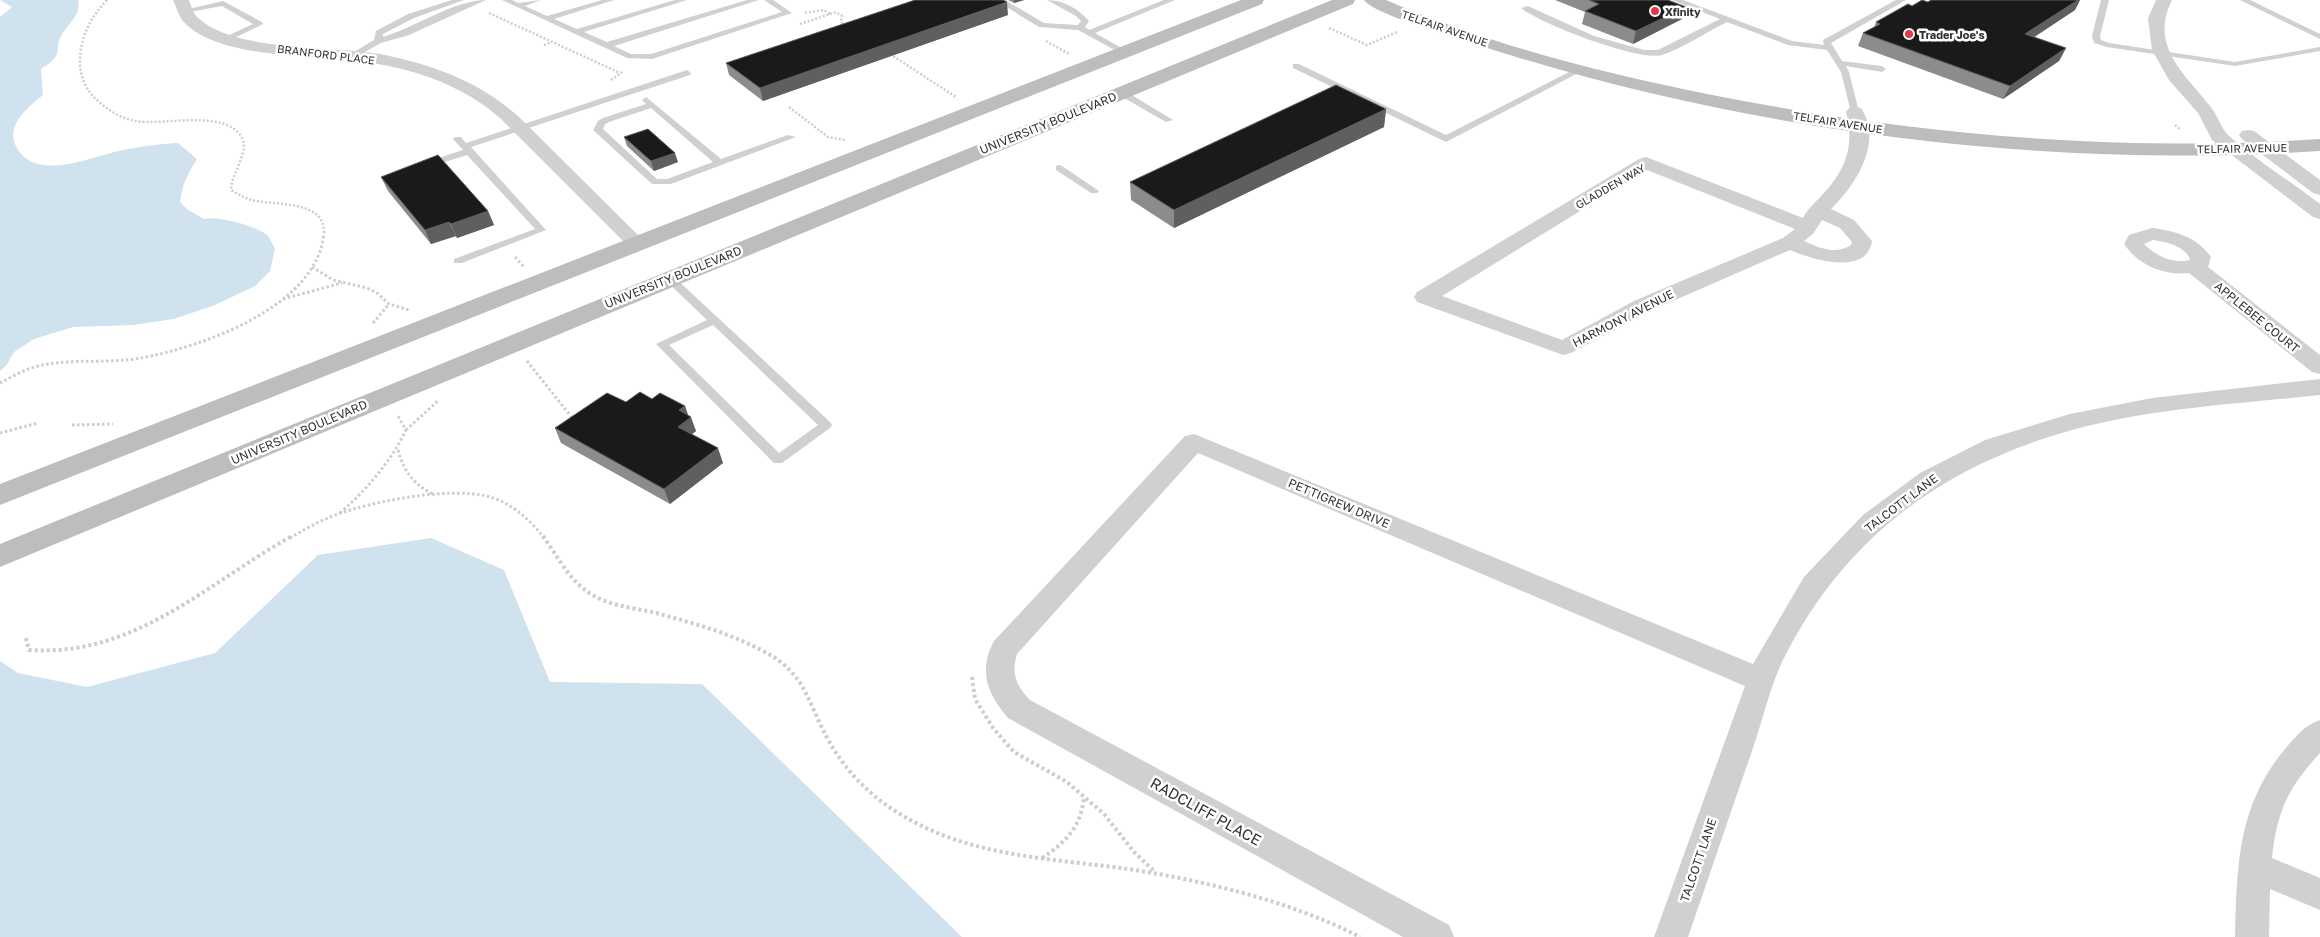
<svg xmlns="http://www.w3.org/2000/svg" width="2320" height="937" viewBox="0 0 2320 937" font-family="'Golos Text',sans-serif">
<rect width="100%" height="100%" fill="#fff"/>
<path fill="#cfe2ee" d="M0,0H78C82,17 64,26 59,41C57,46 59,51 56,56C52,62 47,65 41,69L43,95C29,106 7,124 15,144C31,182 84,160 114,152C135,147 156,144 178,143L197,159C188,173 182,185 180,202L188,210L204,219C217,215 256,226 267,235C270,238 273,245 275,249L270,271L255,286L215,305L174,319L133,325L73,327L34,339L14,352L6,366L0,371V17L12,7Z
M431,538L504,570L550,682L702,684L962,937H0V661L18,673L87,687L215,653L318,555Z"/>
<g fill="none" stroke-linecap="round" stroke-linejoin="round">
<path stroke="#cdcdcd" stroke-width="2.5" stroke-dasharray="2 2" stroke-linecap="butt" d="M107,0C90,18 79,39 80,65C81,79 87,92 98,101C109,111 121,118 135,121C163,126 223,109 241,136C251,151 231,173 231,190C238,194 244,198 252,200C274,206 325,199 324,233
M489,13L620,73
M830,14L836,12L842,16L841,22L847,26
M800,24L830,14L824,10L803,13
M1329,28L1367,45L1397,32
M1046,41L1069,54
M544,45L552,42
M890,54L956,97
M611,80L622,72
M789,107L828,137L845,140
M2175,125L2181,130"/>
<path stroke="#cdcdcd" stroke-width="3" stroke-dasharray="2.5 2.5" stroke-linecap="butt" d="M515,257L524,267
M312,267L333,280L367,288L377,293L389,304L409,310
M283,299L342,283
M373,323L389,304
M527,361L573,419
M0,383C12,377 25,369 38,366C72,358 107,364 141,358C202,347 319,306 324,232
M72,425L113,424
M406,430L439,400
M0,433L38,423
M398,450C404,472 414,485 435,495
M340,513C367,489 390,463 406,430L398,416
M290,538C305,529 321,520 338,514C374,501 452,486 490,497C511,503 531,520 544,538"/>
<path stroke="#cdcdcd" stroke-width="4" stroke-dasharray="3 3" stroke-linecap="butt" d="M543,536C556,554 567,576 584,589C603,605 629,607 652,612C690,622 730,633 765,652C807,674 808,705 830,743C851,779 879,804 916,823C979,856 1052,859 1121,868C1198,879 1291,901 1360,937
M26,638L29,650C135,657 206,584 292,536
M972,677L975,699L993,728L1014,752L1067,782L1104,814L1134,852L1155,872
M1042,858C1066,842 1081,827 1084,797"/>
<path fill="#d0d0d0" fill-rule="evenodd" d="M452,0H464L414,18L383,34V37C414,28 454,0 486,0L409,35L381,43L356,57L349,55L374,40L376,31L408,14Z
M502,0H512L518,3L541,0L525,6L547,16L602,0H614L554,19L577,29L675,0H687L584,32L607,42L747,0H759L614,46L631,54H651L782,12L764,0H773L792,13L652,59L627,58Z
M995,0H1005L1044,23L1078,25L1081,21L1076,16L1047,0C1063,0 1079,9 1089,21L1085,27L1089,30L1164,0H1175L1095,33L1127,51V55H1124L1078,30L1039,27Z
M1672,0H1683L1792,41L1824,45L1823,40L1896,0H1906L1831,43L1842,61L1882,66L1886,69L1882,72L1846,66L1849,72L1859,112L1855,115L1851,112L1841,72L1827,50L1788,45L1727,22C1707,32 1681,49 1662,55C1639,62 1539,23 1521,8L1528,6L1594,36L1644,50H1658L1720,19Z
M2101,0H2109L2100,36L2101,40L2109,43L2235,62L2320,47V51L2235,66L2107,47L2094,43L2092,36Z
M2240,0H2250L2320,34V39Z
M223,1L262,22L263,24L226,42L222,40L223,38L253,24L222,6L184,13L180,11Z
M1293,64H1299L1446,135L1577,68L1584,70L1446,142L1293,68Z
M687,70L691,73L690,75L471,147L546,230L462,263H454V259L535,229L467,155L426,168L423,167V163L463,150L453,139L455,137H461L466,143Z
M1119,91H1125L1173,120L1166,122L1119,95Z
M646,97L721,159L788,135L796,137L671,184H652L593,130L598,121L603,118L646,104L642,100ZM651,108L713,162L667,179H657L603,129L605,124L609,122Z
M1059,165L1062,166L1099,191L1097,193H1091L1056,170V166Z
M669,275L673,276L830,422L832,425L830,428L782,463H774L656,344L707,320L665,280V276ZM713,325L818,425L779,453L669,345Z"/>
<path fill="#d0d0d0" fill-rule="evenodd" d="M173,0H189C191,5 193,13 197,17C234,53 334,45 385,55C436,66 480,82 519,117L646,243L643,247L636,249L629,247L500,118C463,86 420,71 372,63C322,54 218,61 183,21C178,15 176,6 173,0Z
M2156,0H2172C2149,46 2184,73 2210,106C2217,114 2221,128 2228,135C2256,160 2290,181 2320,204V219L2313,217L2212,140L2198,113L2169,80L2152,50L2148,18Z
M1855,107L1861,108C1884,142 1855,186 1831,209L1854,220L1872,241C1867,277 1810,259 1790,250L1650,311L1571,353L1563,355L1417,302L1414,297L1417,292L1639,159L1646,157L1803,218C1808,208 1816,202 1823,194C1846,170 1855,144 1846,112L1849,108ZM1647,170L1795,229L1783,238L1634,301L1562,340L1442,296ZM1822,220L1840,228L1852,242L1851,245C1836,255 1819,248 1804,241L1813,234Z
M2248,130L2254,131L2320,180V195L2313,193L2242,139L2239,135L2242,131Z
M2152,228C2176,231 2197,237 2211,257L2208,267L2320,355V374L2312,372L2189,273C2164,276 2138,265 2124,244L2129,235ZM2153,240C2166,242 2186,246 2190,260C2173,264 2156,256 2144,244Z
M2320,379V395C2238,404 2152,408 2072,430C1942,466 1844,538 1783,660C1770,687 1763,719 1753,748C1731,811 1710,874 1688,937H1654L1745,686L1198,453L1017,654C1011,674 1016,685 1030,700L1449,925L1454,937H1403L1008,718C987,693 978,671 994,641L1185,436L1194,434L1753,664L1804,577L1863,515L1920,473L1985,440L2070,414L2152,398Z
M2320,720V753C2288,788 2277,811 2272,858L2320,878V910L2270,889L2269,937H2235C2237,867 2237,806 2285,749C2295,737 2305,725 2320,720Z"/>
<path fill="#bdbdbd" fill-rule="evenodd" d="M1241,0H1264L1262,4L0,505V484Z
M1332,0H1355L1353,4L0,567V544Z
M1364,0H1386C1488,44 1598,72 1707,94C1907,134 2116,153 2320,139V151C2040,170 1729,129 1463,40C1443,33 1374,14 1364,0Z"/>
</g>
<path fill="#8c8c8c" d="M1008,0H1024L1014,3Z
M1555,0H1668L1682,19L1633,44L1582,24L1585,12Z
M1931,0H2080L2075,10L2034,37L2066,48L2059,61L2003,99L1858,46L1863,33L1874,28L1876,22L1912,6L1928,2Z
M1008,15L763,101L729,75L726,63Z
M1386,109L1384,127L1174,228L1131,200L1130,182Z
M624,137L678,162L654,171L627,146Z
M381,177L488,211L494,225L457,238L456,236L431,244L388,191Z
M652,399L685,406L688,415L696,431L692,434L723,463L670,504L561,443L555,428L626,402Z"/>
<path fill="#5f5f5f" d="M1014,0H1024L1014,3Z
M2078,0H2080L2075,10L2019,47L2025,34Z
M1007,2L1008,15L763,101L760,88Z
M1686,7L1682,19L1633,44L1636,31Z
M2066,48L2059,61L2003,99L2010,86Z
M1386,109L1384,127L1174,228V210Z
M675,153L678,162L654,171L651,161Z
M488,211L494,225L457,238L451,224Z
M449,222L456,236L431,244L425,230Z
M685,406L689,418L691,417L696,431L683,441L678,427L679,410Z
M718,448L723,463L670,504L664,489Z"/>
<path fill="#1a1a1a" stroke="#5f5f5f" d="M915,0H1003L1007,2L760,88L726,63Z
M1589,0H1668L1686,7L1636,31L1585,11L1599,4Z
M1922,0L1928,2L1931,0H2078L2025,34L2066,48L2010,86L1863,33L1880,24L1876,22L1908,4L1912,6Z
M1336,85L1386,109L1174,210L1130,182Z
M648,129L675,153L651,161L624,137Z
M438,155L488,211L451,224L449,222L425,230L381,177Z
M640,392L652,399L660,393L685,406L679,410L691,417L678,427L718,448L664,489L555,428L607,393L626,402Z"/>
<g fill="#e63946" stroke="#fff" stroke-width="2">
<circle cx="1655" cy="11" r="5"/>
<circle cx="1909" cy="34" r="5"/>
</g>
<g text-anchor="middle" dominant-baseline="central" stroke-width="5" stroke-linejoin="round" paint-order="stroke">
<g font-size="11" font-weight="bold" fill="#333" stroke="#fff" text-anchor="start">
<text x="1665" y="11">Xfinity</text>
<text x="1919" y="34">Trader Joe's</text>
</g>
<g font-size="11" fill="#333" stroke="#fff">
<text transform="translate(1445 28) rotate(19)">TELFAIR AVENUE</text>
<text transform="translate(326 54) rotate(7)">BRANFORD PLACE</text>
<text transform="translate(1838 122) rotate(9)">TELFAIR AVENUE</text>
<text transform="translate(2242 148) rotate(-1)">TELFAIR AVENUE</text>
<text transform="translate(1610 186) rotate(-30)">GLADDEN WAY</text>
</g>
<g font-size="12" fill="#333" stroke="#fff">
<text transform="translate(1048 123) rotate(-22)">UNIVERSITY BOULEVARD</text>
<text transform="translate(673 277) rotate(-22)">UNIVERSITY BOULEVARD</text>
<text transform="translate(2257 317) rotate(39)">APPLEBEE COURT</text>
<text transform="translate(1623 318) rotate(-27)">HARMONY AVENUE</text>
<text transform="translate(299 432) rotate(-23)">UNIVERSITY BOULEVARD</text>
<text transform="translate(1339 503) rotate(23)">PETTIGREW DRIVE</text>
<text transform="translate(1901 503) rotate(-37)">TALCOTT LANE</text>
<text transform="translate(1698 860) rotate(-71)">TALCOTT LANE</text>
</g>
<g font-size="15" fill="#333" stroke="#fff">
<text transform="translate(1206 811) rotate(29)">RADCLIFF PLACE</text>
</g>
</g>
</svg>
